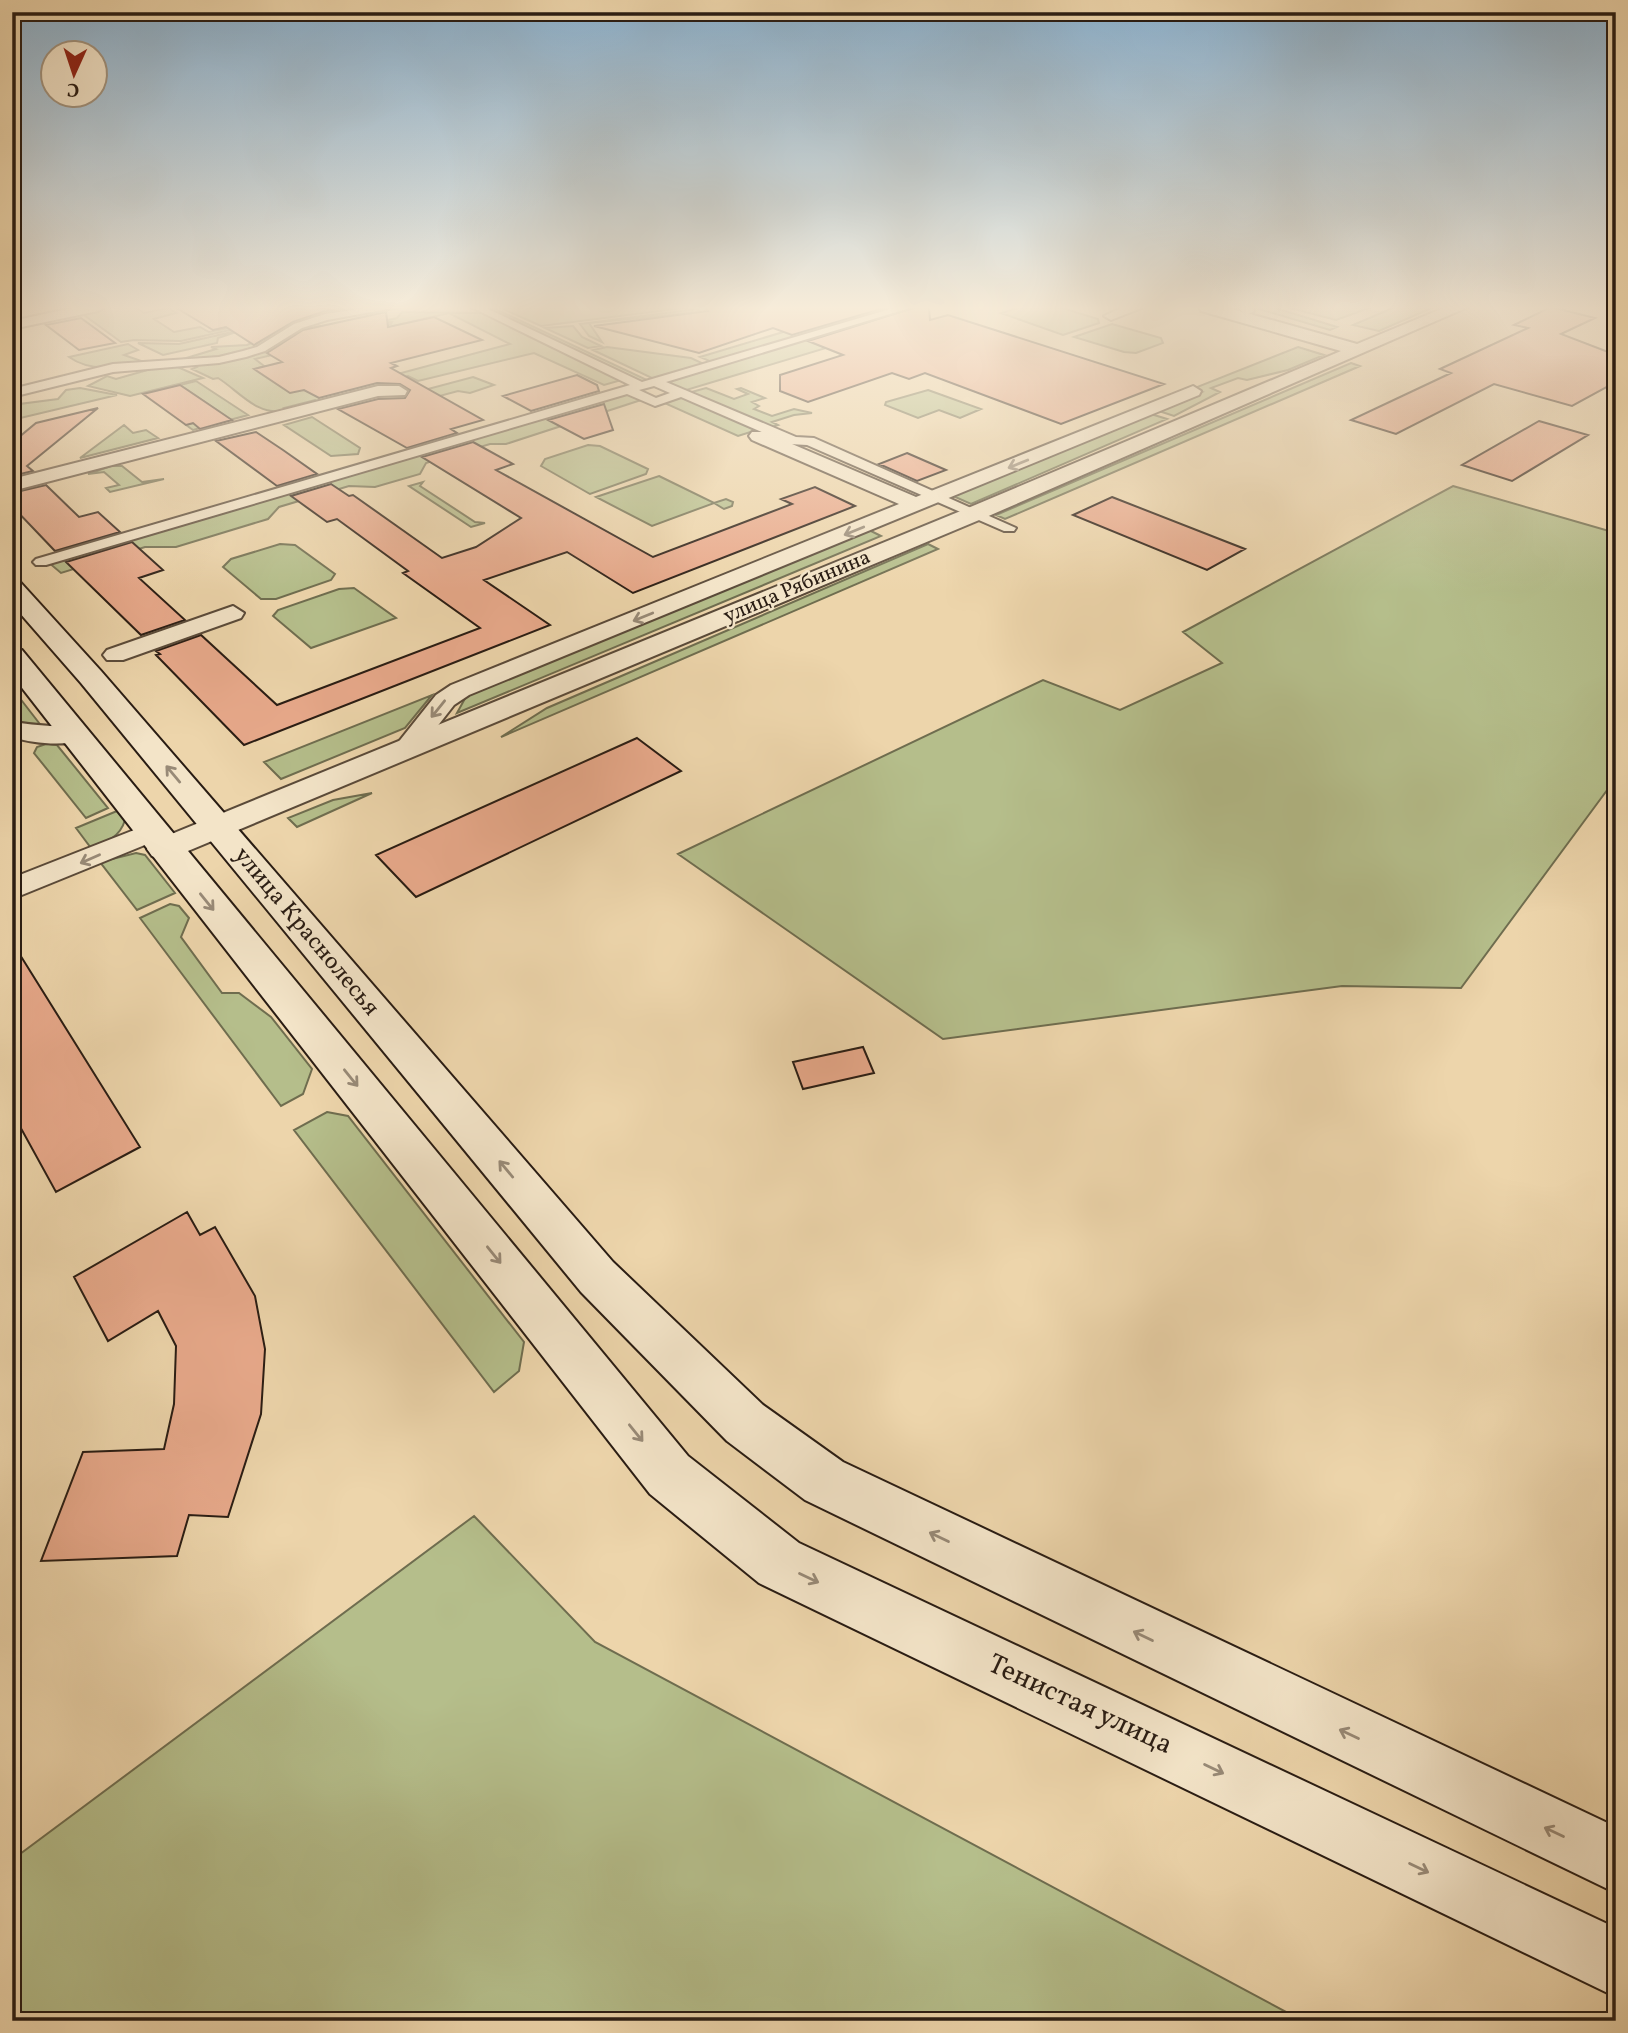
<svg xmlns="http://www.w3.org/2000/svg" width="1628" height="2033" viewBox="0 0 1628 2033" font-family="Vollkorn,serif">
<rect width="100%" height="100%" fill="#edd5ab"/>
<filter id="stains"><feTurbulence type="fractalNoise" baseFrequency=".00286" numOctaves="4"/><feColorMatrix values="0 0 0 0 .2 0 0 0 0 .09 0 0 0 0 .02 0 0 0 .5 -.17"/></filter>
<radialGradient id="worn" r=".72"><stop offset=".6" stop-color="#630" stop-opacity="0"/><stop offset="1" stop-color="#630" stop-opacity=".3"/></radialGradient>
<path fill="#b5be8b" stroke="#6f6d4f" stroke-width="2" d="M107,307H139L137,308L144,313L168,308L176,313L154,319L174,332L200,327L209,332L334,307L181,341L134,340L121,342L84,315Z
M343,307L360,310L323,316L279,337L263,338L236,332L218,338L217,343L163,355L138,343L179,344Z
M481,307H491L649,381L642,383Z
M499,307H691L541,326Z
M1022,307H1059L1098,319L1099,323L1063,335L1001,313Z
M1252,307H1272L1337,327L1330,330Z
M1286,307H1372L1336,320Z
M1395,307H1434L1379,331L1353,325Z
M697,309L700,312L589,323L602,342L589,336L580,324Z
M402,312L484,313L625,379L604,385L534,353L418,381L408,376L354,392L345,388L510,344L449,313L255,359L264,366L258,368L301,390L331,391L339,396L320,403L315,400L284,408L286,410C258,418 238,390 218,378L213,379L192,369L197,367L193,363L242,356L302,327L391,324L392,322H379L397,318Z
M843,314L863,318L714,363L700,357Z
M870,319L902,325L683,391L661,382Z
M1112,324L1161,338L1163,343L1136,353L1124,352L1074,337Z
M573,326L582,337L601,346L588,348L545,328Z
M261,339H275C246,355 216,358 183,359L216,349L211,347L247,345Z
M128,344L138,350L124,355L141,361C117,368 90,372 69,357Z
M607,347L691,358L706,365L656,380L593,350Z
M1298,347L1324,355L1288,370L1247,380L1238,378L1211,388L1220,392L1174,416L1159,411L1202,392L1192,389Z
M1351,363L1360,366L1005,519L996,515Z
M165,365H173L203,378L130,396L88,386L107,376L116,379Z
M473,377L494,385L470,393L458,391L436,397L428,389Z
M196,381L248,415L193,430L186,425L224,415L180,385Z
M80,388L117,395L12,420V405L58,399L66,390Z
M706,388L734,399L748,394L737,389L741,388L765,398L752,402L759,406L754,409L772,416L794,409L812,413L794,415L772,422L778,425L772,427L688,393Z
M928,390L981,409L960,418L939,410L918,418L885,405L886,402Z
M624,392L641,400L506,444H490L426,463L420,474L375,487L349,486L279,507L268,519L176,547H145L61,573L48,562Z
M680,395L760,429L738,436L660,401Z
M1151,414L1167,419L971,504L953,496Z
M312,417L360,448L358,454L331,456L284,425Z
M124,425L133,433L146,430L158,438L80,458Z
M588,445L600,446L648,469L646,474L590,494L541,466L545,459Z
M111,466H122L142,482L164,479L110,492L106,488L119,485L104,472L88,474Z
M659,476L714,503L726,499L733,502L732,506L724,509L714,503L652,526L596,497Z
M423,482L420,486L475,522L485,523L471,527L409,486Z
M1453,486L1616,533V778L1461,988L1342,986L943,1039L678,854L1043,680L1120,710L1222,663L1183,632Z
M869,530L881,536L457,713L468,693Z
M280,544L295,545L335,574L331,580L276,599H261L223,567L231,559Z
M928,544L938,549L501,737L547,708Z
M354,588L396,618L311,648L273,616L278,610L339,589Z
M12,688L46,732L12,721Z
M432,695L405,728L281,779L264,762Z
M46,744L57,745L108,808L86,818L34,753L37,747Z
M372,793L297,827L288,818L333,800Z
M117,811L125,820C120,837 107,842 91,848L76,828Z
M136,853L145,855L175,893L137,910L100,862Z
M170,904L179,906L189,918L181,937L222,993H239L271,1017L312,1069L303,1094L281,1106L140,918Z
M327,1112L348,1116L524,1342L519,1371L494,1392L294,1130Z
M474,1516L595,1642L1303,2021H12V1860Z"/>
<path fill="#e9aa8c" stroke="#291c13" stroke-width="2" d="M175,307H354L325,311L293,322L254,345L226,327L213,330Z
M705,307H888L792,335L773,328L699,353L594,326L708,311Z
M916,307H929L930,320L948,315L1164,384L1061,424L925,373L909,379L892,373L808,402L780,391V375L843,355L808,341Z
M1551,307L1595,318L1561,334L1616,355V382L1572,406L1494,384L1396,434L1351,420L1451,373L1440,369L1528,328L1514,325Z
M386,312L388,327L434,317L482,340L391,363L397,366L391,368L483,420L451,429L457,433L407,448L338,409L378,399L405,398L410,390L400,384L377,383L319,398L304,390L290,393L254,369L282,362L267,353L303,330Z
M81,318L115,343L79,350L46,325Z
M577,375L597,385L599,391L531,411L503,396Z
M180,385L189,391L232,420L200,429L193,423L186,425L143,394Z
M604,404L613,430L584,439L548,420Z
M98,408L27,466L33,471L12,476V443L36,423Z
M1539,421L1588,435L1512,481L1462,465Z
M256,432L283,450L317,474L277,486L216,441Z
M473,442L513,464L496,470L653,557L792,504L781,499L815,487L855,506L633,593L567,552L484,580L550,625L244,745L156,655L160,654L156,651L201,635L277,705L480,628L403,573L408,571L337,519L327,522L291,496L331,484L349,496L353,495L442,558L476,547L521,518L422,457Z
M907,453L946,470L917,481L879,464Z
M46,485L79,517L98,512L120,532L55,551L12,506V493Z
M1112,497L1245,549L1207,570L1073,515Z
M132,542L163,570L139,578L185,620L141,635L66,562Z
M637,738L681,771L416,897L376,855Z
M12,942L140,1147L56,1192L12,1112Z
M863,1047L874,1073L803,1089L793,1062Z
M187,1212L200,1235L215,1227L255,1296L265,1349L261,1414L228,1517L189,1515L177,1556L41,1561L83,1452L164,1449L174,1404L176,1346L158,1311L108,1341L74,1277Z"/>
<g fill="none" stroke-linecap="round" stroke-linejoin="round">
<defs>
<path id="pedestrian" d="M372,307H399L327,320L302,328L265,351L246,357L219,363L113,372L12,397V389L113,364L219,357L243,351L257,347L294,324L325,314Z
M471,307H484L642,382L897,307H913L666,382L796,437L814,438L1016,528L1014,531H1004L807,445L789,444L681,397L655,406L627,394L46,565H36L33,562L36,559L630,385ZM654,386L670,393L656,398L639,390Z"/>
<path id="minor" d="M77,307H105L98,311L12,329V321Z
M1123,307H1144L1111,320L1104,316Z
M1237,307H1251L1254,311L1247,315Z
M399,386L407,391L405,395L378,396L12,491V479L378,386Z
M1193,386L1201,391L1199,395L469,695L454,705L415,755H397L393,749L436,695L451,685L899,504L752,440L749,436L752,432H764L916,497Z
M233,606L244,613L241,618L123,660H107L103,655L107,650Z
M12,721C39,728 62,724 86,730L90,735L86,740C63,746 35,744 12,737Z
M152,823L162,826L166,832L162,838L12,899V878Z"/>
<path id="tertiary" d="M1199,307H1225L1357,344L1446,307H1468L984,518L176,856L164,860L152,856L147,849L152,842L968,508L1341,351L1201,311Z"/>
<path id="secondary" d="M12,580L21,583L101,671L613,1262L763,1405L843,1462L1616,1827V1893L805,1500L727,1441L581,1292L81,683L12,604Z
M12,648L22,650L688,1456L799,1543L1616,1928V1997L759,1583L650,1494L12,675Z"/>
</defs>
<use href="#pedestrian" stroke="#5a4a39" stroke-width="4"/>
<use href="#minor" stroke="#5a4a39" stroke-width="4"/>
<use href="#tertiary" stroke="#5a4a39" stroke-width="4"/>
<use href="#secondary" stroke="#291c13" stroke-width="4"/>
<use href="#pedestrian" fill="#f3e4c8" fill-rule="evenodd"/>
<use href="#minor" fill="#f3e4c8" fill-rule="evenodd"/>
<use href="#tertiary" fill="#f3e4c8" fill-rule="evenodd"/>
<use href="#secondary" fill="#f3e4c8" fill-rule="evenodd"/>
</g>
<defs><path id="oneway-shaft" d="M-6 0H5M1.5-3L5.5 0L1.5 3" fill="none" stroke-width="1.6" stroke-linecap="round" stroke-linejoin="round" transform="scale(1.75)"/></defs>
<g stroke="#988a77">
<use href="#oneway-shaft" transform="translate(1018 464) rotate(158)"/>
<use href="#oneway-shaft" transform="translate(854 531) rotate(158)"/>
<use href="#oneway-shaft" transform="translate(643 617) rotate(158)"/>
<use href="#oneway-shaft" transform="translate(438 709) rotate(129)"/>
<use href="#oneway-shaft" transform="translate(173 774) rotate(-130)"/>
<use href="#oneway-shaft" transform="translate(90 859) rotate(156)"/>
<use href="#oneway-shaft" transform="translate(207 902) rotate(51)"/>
<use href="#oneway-shaft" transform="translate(351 1078) rotate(51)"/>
<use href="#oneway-shaft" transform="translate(506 1169) rotate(-130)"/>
<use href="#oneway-shaft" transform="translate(494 1255) rotate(51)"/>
<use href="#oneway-shaft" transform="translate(636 1433) rotate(51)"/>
<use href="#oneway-shaft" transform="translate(939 1537) rotate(-154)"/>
<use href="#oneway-shaft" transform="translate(809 1578) rotate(25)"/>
<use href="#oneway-shaft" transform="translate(1143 1636) rotate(-154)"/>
<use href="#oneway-shaft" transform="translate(1349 1734) rotate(-155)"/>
<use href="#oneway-shaft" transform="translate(1214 1769) rotate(26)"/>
<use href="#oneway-shaft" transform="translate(1554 1832) rotate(-155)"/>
<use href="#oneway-shaft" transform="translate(1419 1868) rotate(26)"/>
</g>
<linearGradient id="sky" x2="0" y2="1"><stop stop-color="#8bb4d4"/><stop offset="0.52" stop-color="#f7ecd9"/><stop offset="1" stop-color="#f7ecd9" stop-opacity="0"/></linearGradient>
<rect width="1628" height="592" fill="url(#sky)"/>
<g text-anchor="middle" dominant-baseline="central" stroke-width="5" stroke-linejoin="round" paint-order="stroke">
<g font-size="21" fill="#291c13" stroke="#f3e4c8">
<text transform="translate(797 587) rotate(-23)">улица Рябинина</text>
</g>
<g font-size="24" fill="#291c13" stroke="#f3e4c8">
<text transform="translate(306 932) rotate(50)">улица Краснолесья</text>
</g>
<g font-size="28" fill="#291c13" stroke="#f3e4c8">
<text transform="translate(1080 1705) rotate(25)">Тенистая улица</text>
</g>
</g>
<rect width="1628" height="2033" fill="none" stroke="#edd5ab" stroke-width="42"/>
<rect x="14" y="14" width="1600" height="2005" fill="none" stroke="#291c13" stroke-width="3.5"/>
<rect x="21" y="21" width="1586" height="1991" fill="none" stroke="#291c13" stroke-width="2"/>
<g transform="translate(74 74) rotate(183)"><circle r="33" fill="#f3e4c8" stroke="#a29480" stroke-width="2"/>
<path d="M0-5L12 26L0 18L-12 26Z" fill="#8f2418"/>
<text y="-10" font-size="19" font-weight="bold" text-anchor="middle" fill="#291c13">С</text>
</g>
<rect width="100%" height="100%" filter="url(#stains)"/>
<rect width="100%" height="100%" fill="url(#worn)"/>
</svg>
